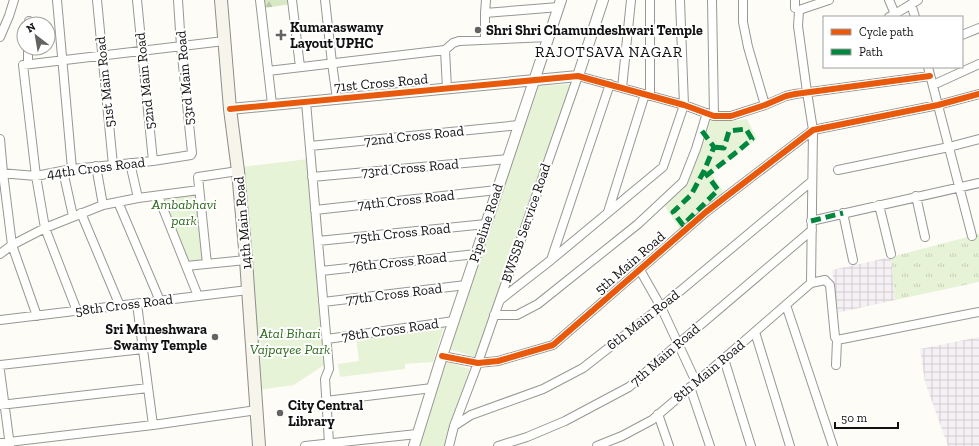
<svg xmlns="http://www.w3.org/2000/svg" width="979" height="446" viewBox="0 0 979 446" font-family="'Zilla Slab',serif">
<defs>
<pattern id="industrial-grid" width="8" height="8" patternUnits="userSpaceOnUse"><rect width="8" height="8" fill="#f5f0f3"/><path d="M0 4h8M4 0v8" fill="none" stroke="#d1cdcf"/></pattern>
<pattern id="grass-tufts" width="24" height="20" patternUnits="userSpaceOnUse"><rect width="24" height="20" fill="#e7f3d7"/><path d="M3 7l-1-3M5 7V3M7 7l1-3M15 17l-1-3M17 17v-4M19 17l1-3" fill="none" stroke="#c5cfb8"/></pattern>
<pattern id="forest-firs" width="22" height="20" patternUnits="userSpaceOnUse"><rect width="22" height="20" fill="#d8eac5"/><path d="M5 1l3.5 6h-7zM16 11l3.5 6h-7z" fill="#b8c8a8"/></pattern>
</defs>
<rect width="100%" height="100%" fill="#fdfcf7"/>
<path fill="url(#industrial-grid)" d="M891,257L895,300L837,313L832,270Z
M979,337V446H948L925,382L920,349Z"/>
<path fill="url(#grass-tufts)" d="M979,234V282L895,300L891,257Z"/>
<path fill="url(#forest-firs)" d="M264,0H290L291,4L265,8Z"/>
<path fill="#e7f3d7" d="M570,84L475,357L449,349L539,86Z
M747,119L757,139L711,173L725,194L681,231L664,205L685,183L711,120L731,121Z
M308,159L327,363L294,385L258,390L242,167Z
M198,194L204,260L186,262L161,199Z
M444,327L433,362L405,364V369L340,377L338,364L359,361L356,339Z
M445,361L470,369L444,446H416Z"/>
<g fill="none" stroke-linecap="round" stroke-linejoin="round">
<defs>
<path id="minor" d="M57,0L72,169
M97,0L113,165
M137,0L153,161
M260,0L272,104
M292,0L300,67
M325,0L332,63L337,99
M650,0V96
M712,0L714,116
M743,0V22L748,47L765,105
M795,0V8
M889,0L895,14
M911,4L915,17
M485,13L559,7
M889,17L895,14L918,0
M29,24V21
M962,35L979,28
M0,37L9,16L14,0
M485,40V13L486,0
M445,50L447,89
M28,64V48
M928,67L972,236
M268,71L445,50L453,43L459,41L549,37
M933,85L979,64
M622,88L631,0
M306,102L329,369L325,379L329,443
M0,139L3,173L12,245L37,316
M310,146L519,125
M130,163L138,198
M96,166L103,205
M838,170L949,147L979,139
M63,171L73,216
M0,173L36,176L72,169L153,161L191,155L192,153L181,46L178,0
M312,177L508,159
M158,196L198,296
M916,196L925,237
M118,202L160,301
M879,205L891,254
M315,210L497,190
M608,212L645,94
M81,213L120,306
M843,213L853,260
M811,221L979,183
M318,241L486,224
M0,254L12,245L45,228L103,205L138,198L199,190
M551,260L610,84
M207,264L198,177L238,171
M186,266L246,260
M640,270L661,307L696,382
M321,271L476,254
M811,283L813,130L807,92L798,26L799,11L802,9L829,0
M811,283L825,280L830,285L835,337L837,340L979,312
M500,300L551,260L663,167L684,105L680,0
M323,302L466,285
M137,304L153,425
M786,305L833,446
M77,311L45,228L36,176L23,65L224,41
M494,315H517L538,304L638,224L683,182L696,149L707,113
M0,320L248,290
M755,332L790,446
M327,339L454,321
M442,356L478,363L498,361L553,345L706,212L813,130L938,105L979,94
M724,359L751,446
M0,365L143,349
M836,365L837,340
M0,371L10,446
M690,387L710,446
M326,401L432,388
M0,405L148,388
M658,414L669,446
M454,426L471,415L543,389L583,368L661,307L812,181
M0,443L153,425L257,410
M305,446L417,434
M449,446L454,426L476,368L578,76L684,105L714,116H731L765,105L786,96L795,94L930,76
M498,446L527,437L565,421L629,387L678,344L812,230
M597,446L622,436L652,420L742,343L811,283"/>
<path id="tertiary" d="M230,109L578,76L603,0
M414,446L442,356L561,0"/>
<path id="secondary" d="M221,0L230,109L238,171L246,260L259,446"/>
</defs>
<use href="#minor" stroke="#979795" stroke-width="10"/>
<use href="#tertiary" stroke="#979795" stroke-width="12"/>
<use href="#secondary" stroke="#8e8d8b" stroke-width="14"/>
<use href="#minor" stroke="#fffffe" stroke-width="8"/>
<use href="#tertiary" stroke="#fffffe" stroke-width="10"/>
<use href="#secondary" stroke="#f6f4eb" stroke-width="12"/>
<path stroke="#00873e" stroke-width="5" stroke-dasharray="10 5" stroke-linecap="butt" d="M702,131L714,147L704,171L691,195L673,212L683,225L718,190L707,175L738,151L752,139L746,129L729,131L724,148L714,147
M811,221L843,213"/>
<defs>
<path id="cycleway" d="M230,109L578,76L684,105L714,116H731L765,105L786,96L795,94L930,76
M442,356L478,363L498,361L553,345L706,212L813,130L938,105L979,94"/>
</defs>
<use href="#cycleway" stroke="#fff" stroke-width="8"/>
<use href="#cycleway" stroke="#e8590c" stroke-width="6"/>
</g>
<g fill="#646362" stroke="#fff" stroke-width="1.5">
<circle cx="478" cy="30" r="4"/>
<path d="M279 29h4v4h4v4h-4v4h-4v-4h-4v-4h4z"/>
<circle cx="215" cy="337" r="4"/>
<circle cx="280" cy="413" r="4"/>
</g>
<g text-anchor="middle" dominant-baseline="central" stroke-width="4" stroke-linejoin="round" paint-order="stroke">
<g font-size="14" font-weight="bold" fill="#111" stroke="#fff" text-anchor="start">
<text x="290" y="27">Kumaraswamy<tspan x="290" dy="16">Layout UPHC</tspan></text>
<text x="486" y="30">Shri Shri Chamundeshwari Temple</text>
<text x="207" y="329" text-anchor="end">Sri Muneshwara<tspan x="207" dy="16">Swamy Temple</tspan></text>
<text x="288" y="405">City Central<tspan x="288" dy="16">Library</tspan></text>
</g>
<g font-size="14" fill="#111" stroke="#fff">
<text transform="translate(185 78) rotate(-95)">53rd Main Road</text>
<text transform="translate(145 81) rotate(-96)">52nd Main Road</text>
<text transform="translate(105 82) rotate(-96)">51st Main Road</text>
<text transform="translate(381 83) rotate(-5)">71st Cross Road</text>
<text transform="translate(414 136) rotate(-6)">72nd Cross Road</text>
<text transform="translate(96 168) rotate(-7)">44th Cross Road</text>
<text transform="translate(410 168) rotate(-5)">73rd Cross Road</text>
<text transform="translate(406 200) rotate(-6)">74th Cross Road</text>
<text transform="translate(243 223) rotate(-95)">14th Main Road</text>
<text transform="translate(486 223) rotate(-72)">Pipeline Road</text>
<text transform="translate(526 223) rotate(-71)">BWSSB Service Road</text>
<text transform="translate(402 233) rotate(-6)">75th Cross Road</text>
<text transform="translate(398 262) rotate(-6)">76th Cross Road</text>
<text transform="translate(630 263) rotate(-41)">5th Main Road</text>
<text transform="translate(394 294) rotate(-7)">77th Cross Road</text>
<text transform="translate(124 305) rotate(-7)">58th Cross Road</text>
<text transform="translate(643 320) rotate(-38)">6th Main Road</text>
<text transform="translate(390 330) rotate(-8)">78th Cross Road</text>
<text transform="translate(665 355) rotate(-41)">7th Main Road</text>
<text transform="translate(709 371) rotate(-40)">8th Main Road</text>
</g>
<g font-size="14" font-style="italic" fill="#2f6b1f" stroke="#fff">
<text x="184" y="204">Ambabhavi<tspan x="184" dy="16">park</tspan></text>
<text x="290" y="333">Atal Bihari<tspan x="290" dy="16">Vajpayee Park</tspan></text>
</g>
<g font-size="15" letter-spacing="1" fill="#111" stroke="#fff">
<text x="609" y="52">RAJOTSAVA NAGAR</text>
</g>
</g>
<rect x="823" y="16" width="140" height="52" fill="#ffffff" stroke="#a0a0a0"/>
<rect x="831" y="29" width="20" height="6" fill="#e8590c" stroke="#a0a0a0"/>
<text x="859" y="36" font-size="12" fill="#111111">Cycle path</text>
<rect x="831" y="49" width="20" height="6" fill="#00873e" stroke="#a0a0a0"/>
<text x="859" y="56" font-size="12" fill="#111111">Path</text>
<g transform="translate(36 36) rotate(329)"><circle r="19" fill="#ffffff" stroke="#a0a0a0"/>
<path d="M0-3L7 15L0 10L-7 15Z" fill="#646362"/>
<text y="-6" font-size="11" font-weight="bold" text-anchor="middle" fill="#111111">N</text>
</g>
<path d="M835 422v6h63v-6" fill="none" stroke="#111111" stroke-width="2"/>
<text x="841" y="422" font-size="12" fill="#111111" stroke="#ffffff" stroke-width="3" paint-order="stroke">50 m</text>
</svg>
